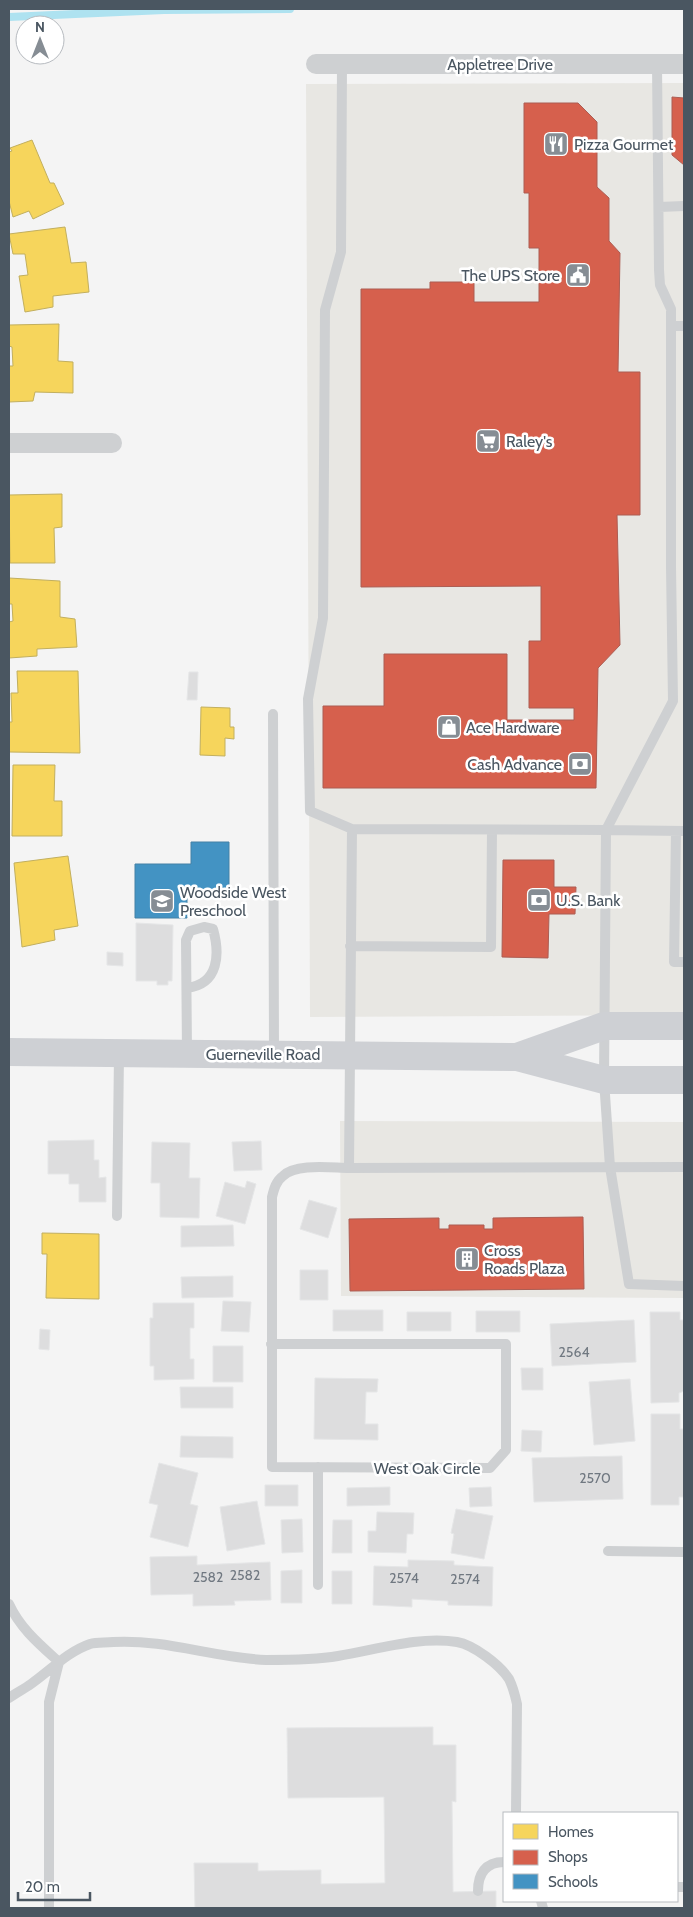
<svg xmlns="http://www.w3.org/2000/svg" width="693" height="1917" viewBox="0 0 693 1917" font-family="Cabin,sans-serif">
<rect width="100%" height="100%" fill="#f4f4f4"/>
<path fill="#e8e7e3" d="M684,83V1015L310,1017L306,84Z
M340,1121L684,1122V1298L341,1296Z"/>
<path fill="#f6d55c" stroke="#c2af5e" d="M32,140L50,183H54L64,204L33,219L29,211L13,217L9,201V152L12,151L10,148Z
M65,227L71,263L86,262L89,292L53,296V307L25,312L19,276L28,275L25,254H13L9,234Z
M59,324L58,361L73,362V393L35,392L33,401L9,402V366H13L12,347L9,346V325Z
M62,494V527L54,528L55,563H10L9,495Z
M9,578L60,581V617L75,619L77,647L37,649V656L9,658V622L13,621L12,604H9Z
M17,671H78L80,753L9,752V722H12L11,693H18Z
M201,707L230,708V727H234V739L225,738V756L200,755Z
M13,765H55L54,801H62V836H12Z
M68,856L78,926L54,930L55,940L22,947L14,863Z
M42,1233L99,1234V1299L46,1298L47,1254H42Z"/>
<path fill="#d6604d" stroke="#ac5d53" d="M672,97L684,98V165L672,155Z
M524,103H578L597,122V187L609,198V241L620,253L618,372H640V515H617L620,645L598,668L596,788H323V706H384V654H507V720H574V708H529V641H541V586L361,587V289H430V282H474V302H539V248H529V193H524Z
M503,860H554V887H576L575,914H549L548,958L502,957Z
M583,1217L584,1289L350,1291L349,1219L439,1218V1229H449V1225H484V1229H493V1218Z"/>
<path fill="#4393c3" stroke="#4581a6" d="M191,842H229V897H187V918H135V864H191Z"/>
<g fill="none" stroke-linecap="round" stroke-linejoin="round">
<path stroke="#aee2f0" stroke-width="8" d="M9,17L164,10L290,9"/>
</g>
<path fill="#ddddde" stroke="#e5e6e7" d="M189,672H198L197,700H187Z
M136,923L173,925L172,981H168V985H157V981H136Z
M107,952L123,953V966L107,965Z
M94,1140V1160H99V1178L106,1177V1202H79V1184H69V1174H48V1141Z
M261,1141L262,1170L234,1171L232,1142Z
M152,1142L190,1143L189,1178H200L199,1218L160,1217V1183H151Z
M247,1181L256,1184L245,1224L216,1216L225,1182L245,1188Z
M309,1200L337,1208L328,1238L300,1229Z
M233,1225L234,1246L181,1247V1226Z
M300,1270H328V1300H300Z
M233,1276V1297L182,1298L181,1277Z
M223,1301L251,1302L249,1332L221,1331Z
M153,1303H194V1328H190V1359H194V1379L154,1380V1366H150V1318H153Z
M333,1310H383V1331H333Z
M476,1311H520V1332H476Z
M407,1312H451V1331H407Z
M650,1312H680V1320H684V1391L679,1393V1402L651,1403Z
M634,1320L636,1362L552,1366L550,1324Z
M40,1329L50,1330L49,1350L39,1349Z
M213,1346H243V1382H213Z
M521,1368H543V1390H522Z
M315,1378L378,1379L377,1392H366L365,1424H378V1440L314,1439Z
M630,1379L635,1441L594,1445L589,1382Z
M180,1387H233V1408H181Z
M651,1414H680V1429H684V1497H679V1505H651Z
M522,1430L542,1431L541,1452L521,1451Z
M181,1436L233,1437V1458L180,1457Z
M622,1456L623,1499L534,1502L532,1458Z
M159,1463L198,1473L190,1504L198,1506L188,1547L150,1537L158,1505L149,1503Z
M265,1485H298V1506H265Z
M390,1487V1505L347,1506V1488Z
M491,1487L492,1506L470,1507L469,1488Z
M257,1501L265,1544L227,1551L220,1507Z
M456,1509L493,1516L484,1559L451,1553L454,1534L451,1533Z
M377,1512L414,1513L413,1534H407L406,1553L368,1552V1531H376Z
M302,1519L303,1552L282,1553L281,1520Z
M333,1520H352V1553H332Z
M197,1556V1565L270,1562L271,1600L234,1601L235,1605L193,1606V1594L151,1595L150,1557Z
M408,1560L454,1561V1565L493,1567L492,1606L448,1605V1601L412,1599V1607L373,1605L374,1566L408,1567Z
M302,1570V1603H281V1571Z
M332,1571H352V1604H332Z
M433,1727V1745H456V1802L452,1801L453,1892L496,1891V1908H195L194,1863H258V1871L321,1870V1884L385,1883L384,1797L288,1798L287,1728Z"/>
<g fill="none" stroke-linecap="round" stroke-linejoin="round">
<path stroke="#ced0d2" stroke-width="10" d="M342,64L341,252L325,310L323,618L308,699L310,811L352,829
M657,64L659,270L660,285L671,309V567L673,701L606,830L684,831
M659,207L684,206
M671,326H684
M273,714L274,1053
M676,831L674,962H684
M350,946L491,947L492,830
M187,988C219,984 220,954 213,929L204,927L190,931L186,940L187,1052
M349,1168L684,1167
M117,1216L119,1054
M271,1344H506V1450L490,1468L272,1467V1197C274,1189 276,1181 283,1176C296,1163 332,1168 349,1168L352,829L606,830L604,1080L610,1167L629,1284L684,1286
M318,1467V1585
M608,1551L684,1552
M9,1604C20,1628 39,1644 59,1662
M9,1698C16,1693 24,1689 31,1684C51,1670 67,1652 90,1644C97,1642 106,1643 113,1642C166,1639 214,1658 266,1660C290,1660 314,1660 338,1656C376,1650 418,1636 457,1642C474,1645 500,1665 509,1679C513,1687 515,1695 517,1704L516,1813
M677,1887H684
M478,1891C478,1874 485,1862 504,1862
M541,1901L543,1908
M49,1908V1702L59,1662"/>
<path stroke="#ced0d2" stroke-width="20" d="M316,64H684
M9,443H112"/>
<path stroke="#ced0d4" stroke-width="28" d="M9,1052L517,1057L604,1080H684
M517,1057L604,1026H684"/>
</g>
<defs>
<symbol id="restaurant-square" viewBox="-11 -11 22 22"><rect x="-9" y="-9" width="18" height="18" rx="4" fill="#868d94" stroke="#fff"/><path d="M-5-6h1v4h1v-4h1v4h1v-4h1v5L-1.5 .5V6h-2V.5L-5-1ZM5-6V6H3V1.5H1.5Q1.5-4 5-6Z" fill="#fff"/></symbol>
<symbol id="civic-square" viewBox="-11 -11 22 22"><rect x="-9" y="-9" width="18" height="18" rx="4" fill="#868d94" stroke="#fff"/><path d="M-.6-6.5H3V-4.5H.6V-3L4-1V1h2V6H-6V1h2V-1L-.6-3ZM-1.2 2.5V6h2.4V2.5Z" fill="#fff"/></symbol>
<symbol id="supermarket-square" viewBox="-11 -11 22 22"><rect x="-9" y="-9" width="18" height="18" rx="4" fill="#868d94" stroke="#fff"/><path d="M-6-5.5h2.5l.6 2H6L4.5 2H-2.5L-4.4-4H-6ZM-1.5 3.2a1.3 1.3 0 1 0 .1 0ZM3 3.2a1.3 1.3 0 1 0 .1 0Z" fill="#fff"/></symbol>
<symbol id="shop-square" viewBox="-11 -11 22 22"><rect x="-9" y="-9" width="18" height="18" rx="4" fill="#868d94" stroke="#fff"/><path d="M-5-2.5h2.3a2.7 3.5 0 0 1 5.4 0H5L5.5 6h-11ZM-1.5-2.5h3a1.5 2.3 0 0 0-3 0Z" fill="#fff"/></symbol>
<symbol id="bank-square" viewBox="-11 -11 22 22"><rect x="-9" y="-9" width="18" height="18" rx="4" fill="#868d94" stroke="#fff"/><path d="M-6-4H6V4H-6ZM0-2.3a2.3 2.3 0 1 0 0 4.6a2.3 2.3 0 1 0 0-4.6Z" fill="#fff"/></symbol>
<symbol id="school-square" viewBox="-11 -11 22 22"><rect x="-9" y="-9" width="18" height="18" rx="4" fill="#868d94" stroke="#fff"/><path d="M0-5L7-2L0 1L-7-2ZM-4 1L0 2.5L4 1V4Q0 6-4 4Z" fill="#fff"/></symbol>
<symbol id="building-square" viewBox="-11 -11 22 22"><rect x="-9" y="-9" width="18" height="18" rx="4" fill="#868d94" stroke="#fff"/><path d="M-4-6H4V6H1V3H-1V6H-4ZM-2.5-4.3h1.7v1.8h-1.7ZM.8-4.3h1.7v1.8H.8ZM-2.5-1h1.7V.8h-1.7ZM.8-1h1.7V.8H.8Z" fill="#fff"/></symbol>
</defs>
<g fill-rule="evenodd">
<use href="#restaurant-square" x="542" y="130" width="28" height="28"/>
<use href="#civic-square" x="564" y="261" width="28" height="28"/>
<use href="#supermarket-square" x="474" y="427" width="28" height="28"/>
<use href="#shop-square" x="435" y="713" width="28" height="28"/>
<use href="#bank-square" x="566" y="750" width="28" height="28"/>
<use href="#bank-square" x="525" y="886" width="28" height="28"/>
<use href="#school-square" x="148" y="887" width="28" height="28"/>
<use href="#building-square" x="453" y="1245" width="28" height="28"/>
</g>
<g text-anchor="middle" dominant-baseline="central" stroke-width="5" stroke-linejoin="round" paint-order="stroke">
<g font-size="14" fill="#707881">
<text x="574" y="1352">2564</text>
<text x="595" y="1478">2570</text>
<text x="245" y="1575">2582</text>
<text x="208" y="1577">2582</text>
<text x="404" y="1578">2574</text>
<text x="465" y="1579">2574</text>
</g>
<g font-size="16" fill="#4a5661" stroke="#fff">
<text x="500" y="64">Appletree Drive</text>
<text x="263" y="1054">Guerneville Road</text>
<text x="427" y="1468">West Oak Circle</text>
</g>
<g font-size="16" fill="#4a5661" stroke="#fff" text-anchor="start">
<text x="574" y="144">Pizza Gourmet</text>
<text x="560" y="275" text-anchor="end">The UPS Store</text>
<text x="506" y="441">Raley's</text>
<text x="466" y="727">Ace Hardware</text>
<text x="562" y="764" text-anchor="end">Cash Advance</text>
<text x="180" y="892">Woodside West<tspan x="180" dy="18">Preschool</tspan></text>
<text x="556" y="900">U.S. Bank</text>
<text x="484" y="1250">Cross<tspan x="484" dy="18">Roads Plaza</tspan></text>
</g>
</g>
<rect width="693" height="1917" fill="none" stroke="#4a5661" stroke-width="20"/>
<rect x="503" y="1812" width="175" height="90" fill="#ffffff" stroke="#b7bbc0"/>
<rect x="513" y="1824" width="25" height="15" fill="#f6d55c" stroke="#b7bbc0"/>
<text x="548" y="1837" font-size="15" fill="#4a5661">Homes</text>
<rect x="513" y="1850" width="25" height="15" fill="#d6604d" stroke="#b7bbc0"/>
<text x="548" y="1862" font-size="15" fill="#4a5661">Shops</text>
<rect x="513" y="1874" width="25" height="15" fill="#4393c3" stroke="#b7bbc0"/>
<text x="548" y="1887" font-size="15" fill="#4a5661">Schools</text>
<g transform="translate(40 40)"><circle r="24" fill="#ffffff" stroke="#b7bbc0"/>
<path d="M0-4L9 19L0 12L-9 19Z" fill="#868d94"/>
<text y="-8" font-size="14" font-weight="bold" text-anchor="middle" fill="#4a5661">N</text>
</g>
<path d="M18 1892v8h72v-8" fill="none" stroke="#4a5661" stroke-width="2.5"/>
<text x="25" y="1892" font-size="15" fill="#4a5661" stroke="#ffffff" stroke-width="4" paint-order="stroke">20 m</text>
</svg>
